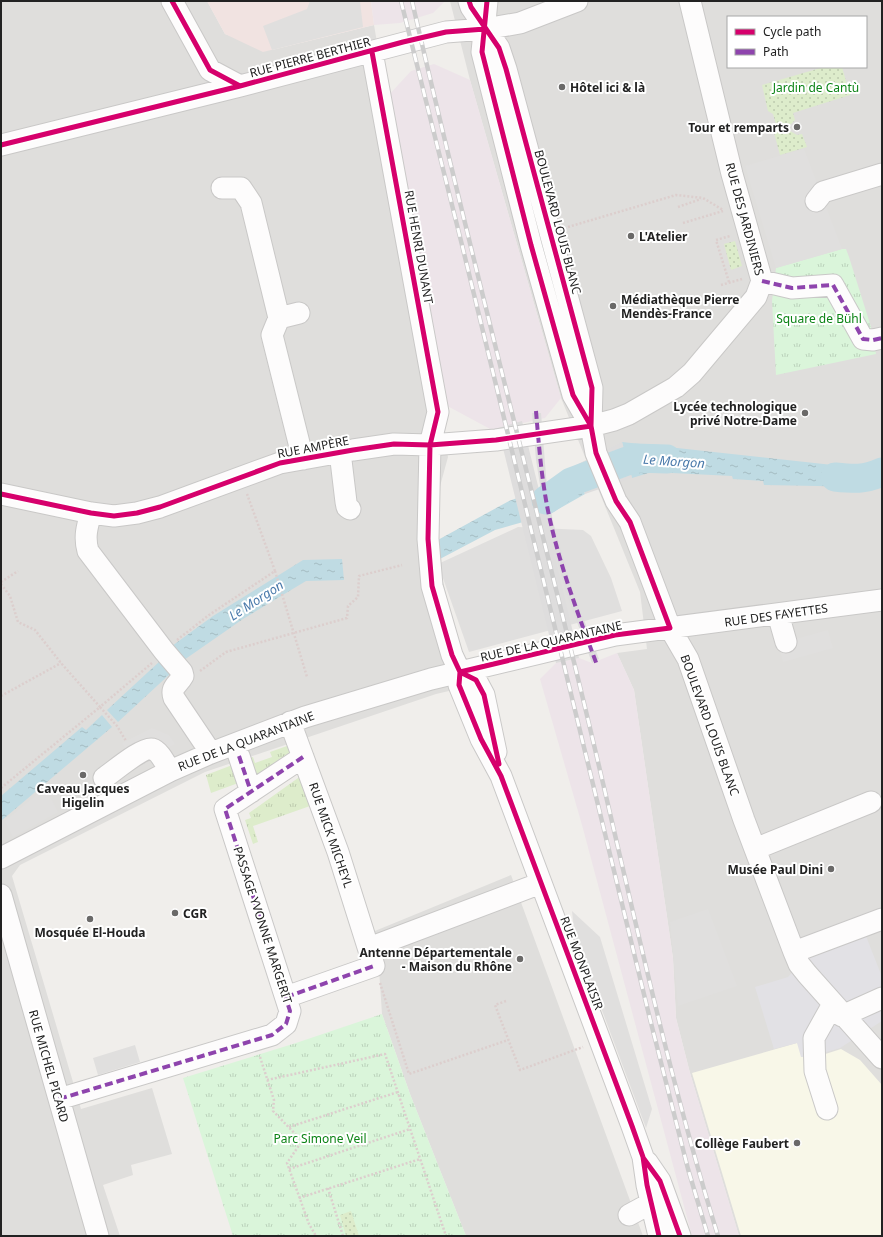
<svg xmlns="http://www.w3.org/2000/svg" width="883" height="1237" viewBox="0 0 883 1237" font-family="'Noto Sans',sans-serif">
<defs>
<pattern id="grass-tufts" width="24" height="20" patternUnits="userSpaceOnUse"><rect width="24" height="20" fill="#ddeccb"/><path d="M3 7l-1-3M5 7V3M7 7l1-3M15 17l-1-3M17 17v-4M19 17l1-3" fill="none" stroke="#bdcaae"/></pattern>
<pattern id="park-tufts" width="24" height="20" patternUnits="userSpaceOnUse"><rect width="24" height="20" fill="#daf5da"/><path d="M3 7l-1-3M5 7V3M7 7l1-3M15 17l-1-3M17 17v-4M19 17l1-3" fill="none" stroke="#bbd2bb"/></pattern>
<pattern id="garden-dots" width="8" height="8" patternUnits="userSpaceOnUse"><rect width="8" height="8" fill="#ddeccb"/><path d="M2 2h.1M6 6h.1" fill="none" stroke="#bdcaae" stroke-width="1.8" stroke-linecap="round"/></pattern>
<pattern id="water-ripples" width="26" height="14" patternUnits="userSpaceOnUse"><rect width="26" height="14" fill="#bfdbe3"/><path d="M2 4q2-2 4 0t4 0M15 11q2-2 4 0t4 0" fill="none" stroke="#a4bcc2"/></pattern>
</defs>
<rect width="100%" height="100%" fill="#f0eeeb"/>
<path fill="#dfdedc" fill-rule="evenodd" d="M1,1H207L225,34L272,50L374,25L448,457L433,512L438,560L458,646L479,684L436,694L205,772L20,865L12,876L81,1109L152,1088L172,1154L131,1165L133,1175L103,1185L120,1236H1Z
M450,1H882V1236H739L690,1073L676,1018L673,958L634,690L617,653L647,649L640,592L561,398L470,80ZM728,17H866V67H728Z
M511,875L643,1236H466L410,1094L382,1014L379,969L370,933Z"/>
<path fill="#f1e3e1" d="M207,1H371L374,25L263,52L225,34Z"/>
<path fill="#f8f7e8" d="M797,1043L816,1057L841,1049L860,1060L882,1085V1236H741L692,1073Z"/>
<path fill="#ede4e9" d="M371,1H445L433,13L400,23L374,25Z
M434,64L470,80L561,398L545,418L492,430L440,402L387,97L411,71Z
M617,653L634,690L673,958L676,1018L690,1073L739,1236H692L582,825L540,679L556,663L579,658L592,663Z"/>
<path fill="url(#grass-tufts)" d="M287,746L291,755L254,779L247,759L253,757L255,763L272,757L270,752Z
M235,764L241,782L211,793L206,775Z
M305,773L310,806L253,826L258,842L253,844L245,820L251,818L249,813Z"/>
<path fill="url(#park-tufts)" d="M842,249H846L849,257L871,327L876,354L776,375L772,301L776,268Z
M382,1014L410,1094L466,1236H233L183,1078L296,1043Z"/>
<path fill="url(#garden-dots)" d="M824,67H842L850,95L793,113L795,120L790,125V131L797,135L802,134L807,147L780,155L773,129L776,124L773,114L768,111L762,85Z
M735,241L742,266L731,270L724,244Z
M351,1211L359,1236H346L340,1215Z"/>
<path fill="#e0dfde" d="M310,1H360L363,27L272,50L263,26L307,9Z
M804,149L842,249L776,268L745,166Z
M518,527L583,530L591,536L611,578L622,611L469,652L438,564Z
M828,630L833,648L783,662L778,644Z
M152,728L169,735L175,744L134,765L122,743Z
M45,788L58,812L13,837L5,821Z
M708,909L737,986L678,1006L670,922Z
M572,911L600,937L652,1109L646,1128L575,938Z
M135,1045L140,1062L98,1075L93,1058Z"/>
<path fill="#e2e1e5" d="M864,931L882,977V1021L840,1048L809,1057H801L797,1043L774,1049L755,987L788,977L811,952Z"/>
<path fill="url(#water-ripples)" d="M622,442L860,468L878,465L870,487L764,485L763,481L733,479L732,476L652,472L632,478Z
M574,466L585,494L548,515L495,530L438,560L436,541L509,501L552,485Z
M342,559L344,580L306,581L243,619L184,660L172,646L213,616L303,560Z
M160,661L171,673L118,722L107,710Z
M102,715L112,727L1,821V796L82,727L86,730Z"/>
<path fill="#dedddd" d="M532,413H541L547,488L553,522L572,589L599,659L592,663L567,595L553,548L579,658L556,663L498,428L522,421L544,510L536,460Z
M622,442L632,478L585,494L574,466Z"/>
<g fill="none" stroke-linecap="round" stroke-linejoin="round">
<path stroke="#bfdbe3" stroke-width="29" d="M835,477C854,479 864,480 882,472
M546,500L571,482L635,458L667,459"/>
<defs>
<path id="minor" d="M172,1L210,70L240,86
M469,1L471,7L499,48L506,69L592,388L591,426L596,453L616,501L630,522L670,628L688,659L744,820L794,952L799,964L807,974L882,1058
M487,1L482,52L531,245L573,395L591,426
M372,52L438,412L430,445L428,539L432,586L452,655L460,672L459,685L481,739L501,776L632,1126L643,1157L647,1185L659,1236
M1,145L240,86L446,32L485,29L520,23L577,1
M222,188H241L251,203L279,318
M816,201L823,192L882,174
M762,281L792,288L833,285L863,339L873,340L882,338
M299,313L279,318L272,335L303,459
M340,452L346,502L347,507L350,509
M1,494L91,513L114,516L137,513L160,507L280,463L353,450L394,444L430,445L496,440L591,426L614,420L629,414L676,387L692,373L756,297L762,281L732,174L690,1
M91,513C87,527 84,537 88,551L164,651L182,672L183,676C178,685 170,687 174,698L211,753
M778,614L786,642
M460,672L476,680L484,695L496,752
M239,756L251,792
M104,778C113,772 142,747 152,749C160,751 166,765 170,771
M755,849L871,802
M1,858L170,771L211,753L305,717L431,679L615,635L882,600
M1,895L98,1236
M369,948L541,883
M794,952L882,919
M286,997L374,966L338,852L290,722
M842,1016L882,998
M59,1099L272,1035L286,1024L290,1011L225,809L303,757
M827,1109L815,1071L814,1038L833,1004
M647,1162L660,1181L680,1236
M629,1215L651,1203"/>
</defs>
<use href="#minor" stroke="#c9c8c7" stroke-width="23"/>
<path stroke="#dccecd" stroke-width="2.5" stroke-dasharray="2 2" stroke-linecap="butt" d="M678,207L701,199
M683,223L723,211
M568,227L676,195L703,198L723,210
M729,282L716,240L730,236
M721,285L742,279
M275,571L307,677
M1,582L18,571
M1,584L10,596L18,622L35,630L61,663L100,707L152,663
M177,640L209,615L275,571L247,494
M200,671L226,652L347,618L348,606L358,597L359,576L402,565
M1,696L61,663
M1,788L100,707L117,726L126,741
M380,983L409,1074L508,1040
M506,1001L495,1005L520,1070L583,1047
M260,1057L274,1100L273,1111L302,1141L287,1163L309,1224L316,1236
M267,1080L385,1054L446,1236
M289,1127L398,1092
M289,1169L410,1129
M328,1188L343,1236
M299,1198L420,1159"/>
<use href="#minor" stroke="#fdfcfc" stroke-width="21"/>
<defs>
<path id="rail" d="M401,1L462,245L650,1019L688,1169L708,1236
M412,1C466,236 527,469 584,703C627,881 664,1061 718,1236"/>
</defs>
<use href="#rail" stroke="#ccc" stroke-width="4.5"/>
<use href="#rail" stroke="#fff" stroke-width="3" stroke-dasharray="9" stroke-linecap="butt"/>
<path stroke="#8e44ad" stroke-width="4" stroke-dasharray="8 4" stroke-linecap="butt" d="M762,281L792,288L833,285L863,339L873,340L882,338
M536,411C539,447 542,485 550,520C561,569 579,617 597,665
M239,756L251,792
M286,997L374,966
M59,1099L272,1035L286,1024L290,1011L225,809L303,757"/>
<defs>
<path id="cycleway" d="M172,1L210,70L240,86
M487,1L482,52L531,245L573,395L591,426
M372,52L438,412L430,445L428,539L432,586L452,655L460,672L459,685L481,739L501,776L632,1126L643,1157L647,1185L659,1236
M1,145L240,86L403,42L446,32L485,29
M1,494L91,513L114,516L137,513L160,507L280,463L353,450L394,444L430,445L496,440L591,426
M460,672L615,635L670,628L630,522L616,501L596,453L591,426L592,388L506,69L499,48L471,7L469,1
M460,672L476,680L484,695L499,764
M644,1159L660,1181L680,1236"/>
</defs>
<use href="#cycleway" stroke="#fff" stroke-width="8"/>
<use href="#cycleway" stroke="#d6006c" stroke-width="5"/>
</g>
<g fill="#6a6968" stroke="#fff" stroke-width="1.5">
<circle cx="562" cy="87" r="4"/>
<circle cx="797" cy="127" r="4"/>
<circle cx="631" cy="236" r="4"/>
<circle cx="613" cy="306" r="4"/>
<circle cx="805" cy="413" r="4"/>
<circle cx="83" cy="775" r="4"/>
<circle cx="831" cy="869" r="4"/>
<circle cx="175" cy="913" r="4"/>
<circle cx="90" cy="919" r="4"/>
<circle cx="520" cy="959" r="4"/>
<circle cx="797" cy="1143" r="4"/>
</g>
<g text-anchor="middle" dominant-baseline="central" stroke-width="4" stroke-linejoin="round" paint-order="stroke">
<g font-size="12" fill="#222" stroke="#fff">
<text transform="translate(310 57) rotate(-15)">RUE PIERRE BERTHIER</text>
<text transform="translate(745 219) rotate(75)">RUE DES JARDINIERS</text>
<text transform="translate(558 222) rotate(75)">BOULEVARD LOUIS BLANC</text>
<text transform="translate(419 247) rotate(80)">RUE HENRI DUNANT</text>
<text transform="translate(313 447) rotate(-11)">RUE AMPÈRE</text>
<text transform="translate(776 615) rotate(-8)">RUE DES FAYETTES</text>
<text transform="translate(551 641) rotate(-13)">RUE DE LA QUARANTAINE</text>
<text transform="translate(710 725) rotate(70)">BOULEVARD LOUIS BLANC</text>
<text transform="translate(246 741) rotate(-21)">RUE DE LA QUARANTAINE</text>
<text transform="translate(331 835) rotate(71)">RUE MICK MICHEYL</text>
<text transform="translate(263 925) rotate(72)">PASSAGE YVONNE MARGERIT</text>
<text transform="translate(582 963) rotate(69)">RUE MONPLAISIR</text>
<text transform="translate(49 1066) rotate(74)">RUE MICHEL PICARD</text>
</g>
<g font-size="12" font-weight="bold" fill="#222" stroke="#fff" text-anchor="end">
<text x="570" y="87" text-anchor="start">Hôtel ici &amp; là</text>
<text x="789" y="127">Tour et remparts</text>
<text x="639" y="236" text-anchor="start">L'Atelier</text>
<text x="621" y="299" text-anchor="start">Médiathèque Pierre<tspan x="621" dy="14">Mendès-France</tspan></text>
<text x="797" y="406">Lycée technologique<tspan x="797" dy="14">privé Notre-Dame</tspan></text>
<text x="83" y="788" text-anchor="middle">Caveau Jacques<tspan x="83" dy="14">Higelin</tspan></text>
<text x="823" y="869">Musée Paul Dini</text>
<text x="183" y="913" text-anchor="start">CGR</text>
<text x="90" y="932" text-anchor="middle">Mosquée El-Houda</text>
<text x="512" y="952">Antenne Départementale<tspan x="512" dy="14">- Maison du Rhône</tspan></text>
<text x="789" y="1143">Collège Faubert</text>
</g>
<g font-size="12" fill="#0c8416" stroke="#fff">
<text x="816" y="87">Jardin de Cantù</text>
<text x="819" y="318">Square de Bühl</text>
<text x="320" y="1138">Parc Simone Veil</text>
</g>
<g font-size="13" font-style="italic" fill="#4a7aab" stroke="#fff">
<text transform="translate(674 461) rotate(4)">Le Morgon</text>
<text transform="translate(256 600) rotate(-33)">Le Morgon</text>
</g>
</g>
<rect width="883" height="1237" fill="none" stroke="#222222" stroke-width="4"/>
<rect x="727" y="16" width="140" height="52" fill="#ffffff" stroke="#a7a7a7"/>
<rect x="735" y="29" width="20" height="6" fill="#d6006c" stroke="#a7a7a7"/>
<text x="763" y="36" font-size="12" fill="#222222">Cycle path</text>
<rect x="735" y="49" width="20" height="6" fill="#8e44ad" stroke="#a7a7a7"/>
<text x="763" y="56" font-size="12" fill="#222222">Path</text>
</svg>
